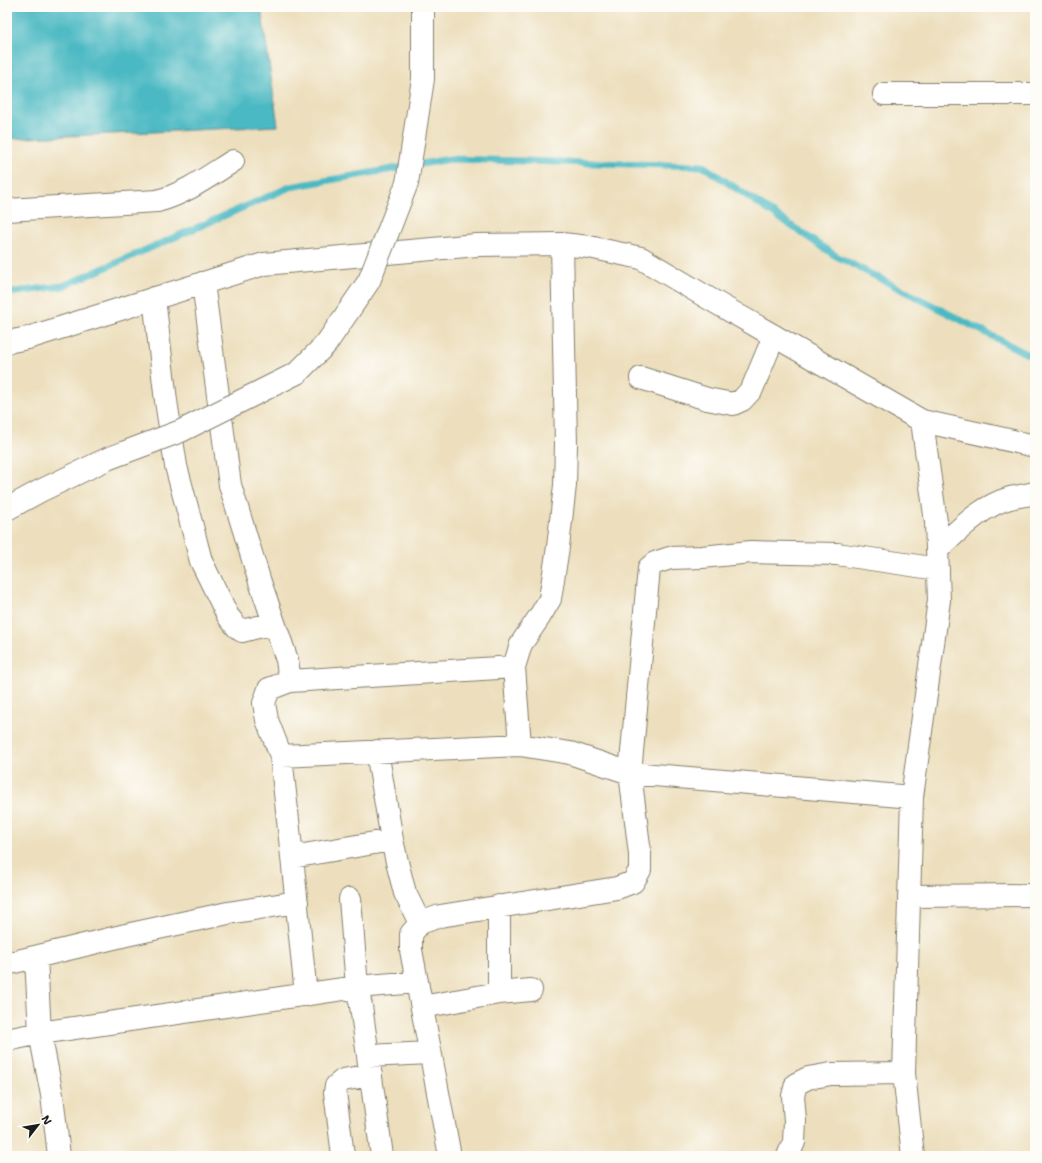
<svg xmlns="http://www.w3.org/2000/svg" width="1042" height="1163" viewBox="0 0 1042 1163" font-family="'Shantell Sans',sans-serif">
<rect width="100%" height="100%" fill="#fdfcf7"/>
<filter id="ink" filterUnits="userSpaceOnUse"><feTurbulence type="fractalNoise" baseFrequency=".025" numOctaves="2"/><feDisplacementMap in="SourceGraphic" scale="8" xChannelSelector="R" yChannelSelector="G"/><feConvolveMatrix kernelMatrix="1 2 1 2 8 2 1 2 1" color-interpolation-filters="sRGB"/></filter>
<filter id="wash" filterUnits="userSpaceOnUse"><feTurbulence type="fractalNoise" baseFrequency=".012" numOctaves="4" result="noise"/><feDisplacementMap in="SourceGraphic" scale="16" xChannelSelector="R" yChannelSelector="G"/><feGaussianBlur stdDeviation="0.9" result="paint"/><feColorMatrix in="noise" values="0 0 0 0 0 0 0 0 0 0 0 0 0 0 0 0 0 1.4 0 .05"/><feComposite in="paint" operator="in"/></filter>
<g filter="url(#wash)">
<rect width="100%" height="100%" fill="#eddfbd"/>
<path fill="#4bb9c3" stroke="#346a70" d="M7,7H261L278,126L7,139Z"/>
<g fill="none" stroke-linecap="round" stroke-linejoin="round">
<path stroke="#4bb9c3" stroke-width="7" d="M7,293L63,286L290,187L450,159L703,166L836,256L1029,355L1035,357"/>
</g>
</g>
<g filter="url(#ink)">
<g fill="none" stroke-linecap="round" stroke-linejoin="round">
<defs>
<path id="street" d="M884,94H1035
M7,210L157,201C185,194 209,176 233,161
M203,283L230,485L260,582L287,660L290,681L269,689L264,703L267,720L281,756L292,857L306,995
M154,298L166,401L176,466L193,530L201,561L228,616L236,626L242,631L274,623
M641,378L707,399L733,404L742,400L752,389L774,336
M937,550C959,530 981,506 1010,498C1018,496 1027,495 1035,493
M290,681L514,667
M520,745L514,667L521,644L540,616L550,599L558,547L565,485L566,445L562,244
M377,751L392,840L398,866L405,893L420,923
M281,756L520,745L570,753L630,773L912,797
M292,857L392,840
M910,896L1035,895
M350,899L357,987L361,1006L382,1156
M499,906V993
M36,957L40,1033L52,1095L59,1156
M7,962L10,963L126,935L228,913L297,902
M422,1007L499,993L531,990
M7,1040L40,1033L357,987L417,982
M368,1056L430,1053
M343,1156L335,1092L336,1086L343,1080L371,1075
M450,1156L411,950V934L420,923L440,916L617,888L633,882L640,870V854L630,773L649,568L655,563L670,558L702,557L751,552L837,554L938,569
M788,1156L794,1142L795,1121L793,1096L796,1084L808,1078L831,1074L904,1073
M913,1156L904,1073L912,797L939,600L936,522L922,421"/>
<path id="secondary" d="M7,342L28,338L264,264L477,245L562,244L589,247L641,258L708,298L922,421L1035,446"/>
</defs>
<use href="#street" stroke="#847e6c" stroke-width="24"/>
<use href="#secondary" stroke="#847e6c" stroke-width="24"/>
<use href="#street" stroke="#fff" stroke-width="22"/>
<use href="#secondary" stroke="#fff" stroke-width="22"/>
<defs>
<path id="secondary-bridge" d="M7,509L40,491L107,459L181,431L297,373L326,344L369,281L407,183L423,79V7"/>
</defs>
<use href="#secondary-bridge" stroke="#847e6c" stroke-width="24" stroke-linecap="butt"/>
<use href="#secondary-bridge" stroke="#fff" stroke-width="22"/>
</g>
</g>
<rect width="1042" height="1163" fill="none" stroke="#fdfcf7" stroke-width="24"/>
<g transform="translate(38 1125) rotate(59)" stroke="#fdfcf7" stroke-width="3" paint-order="stroke">
<path d="M0-3L7 15L0 10L-7 15Z" fill="#1c1c1c"/>
<text y="-6" font-size="11" font-weight="bold" text-anchor="middle" fill="#1c1c1c">N</text>
</g>
</svg>
